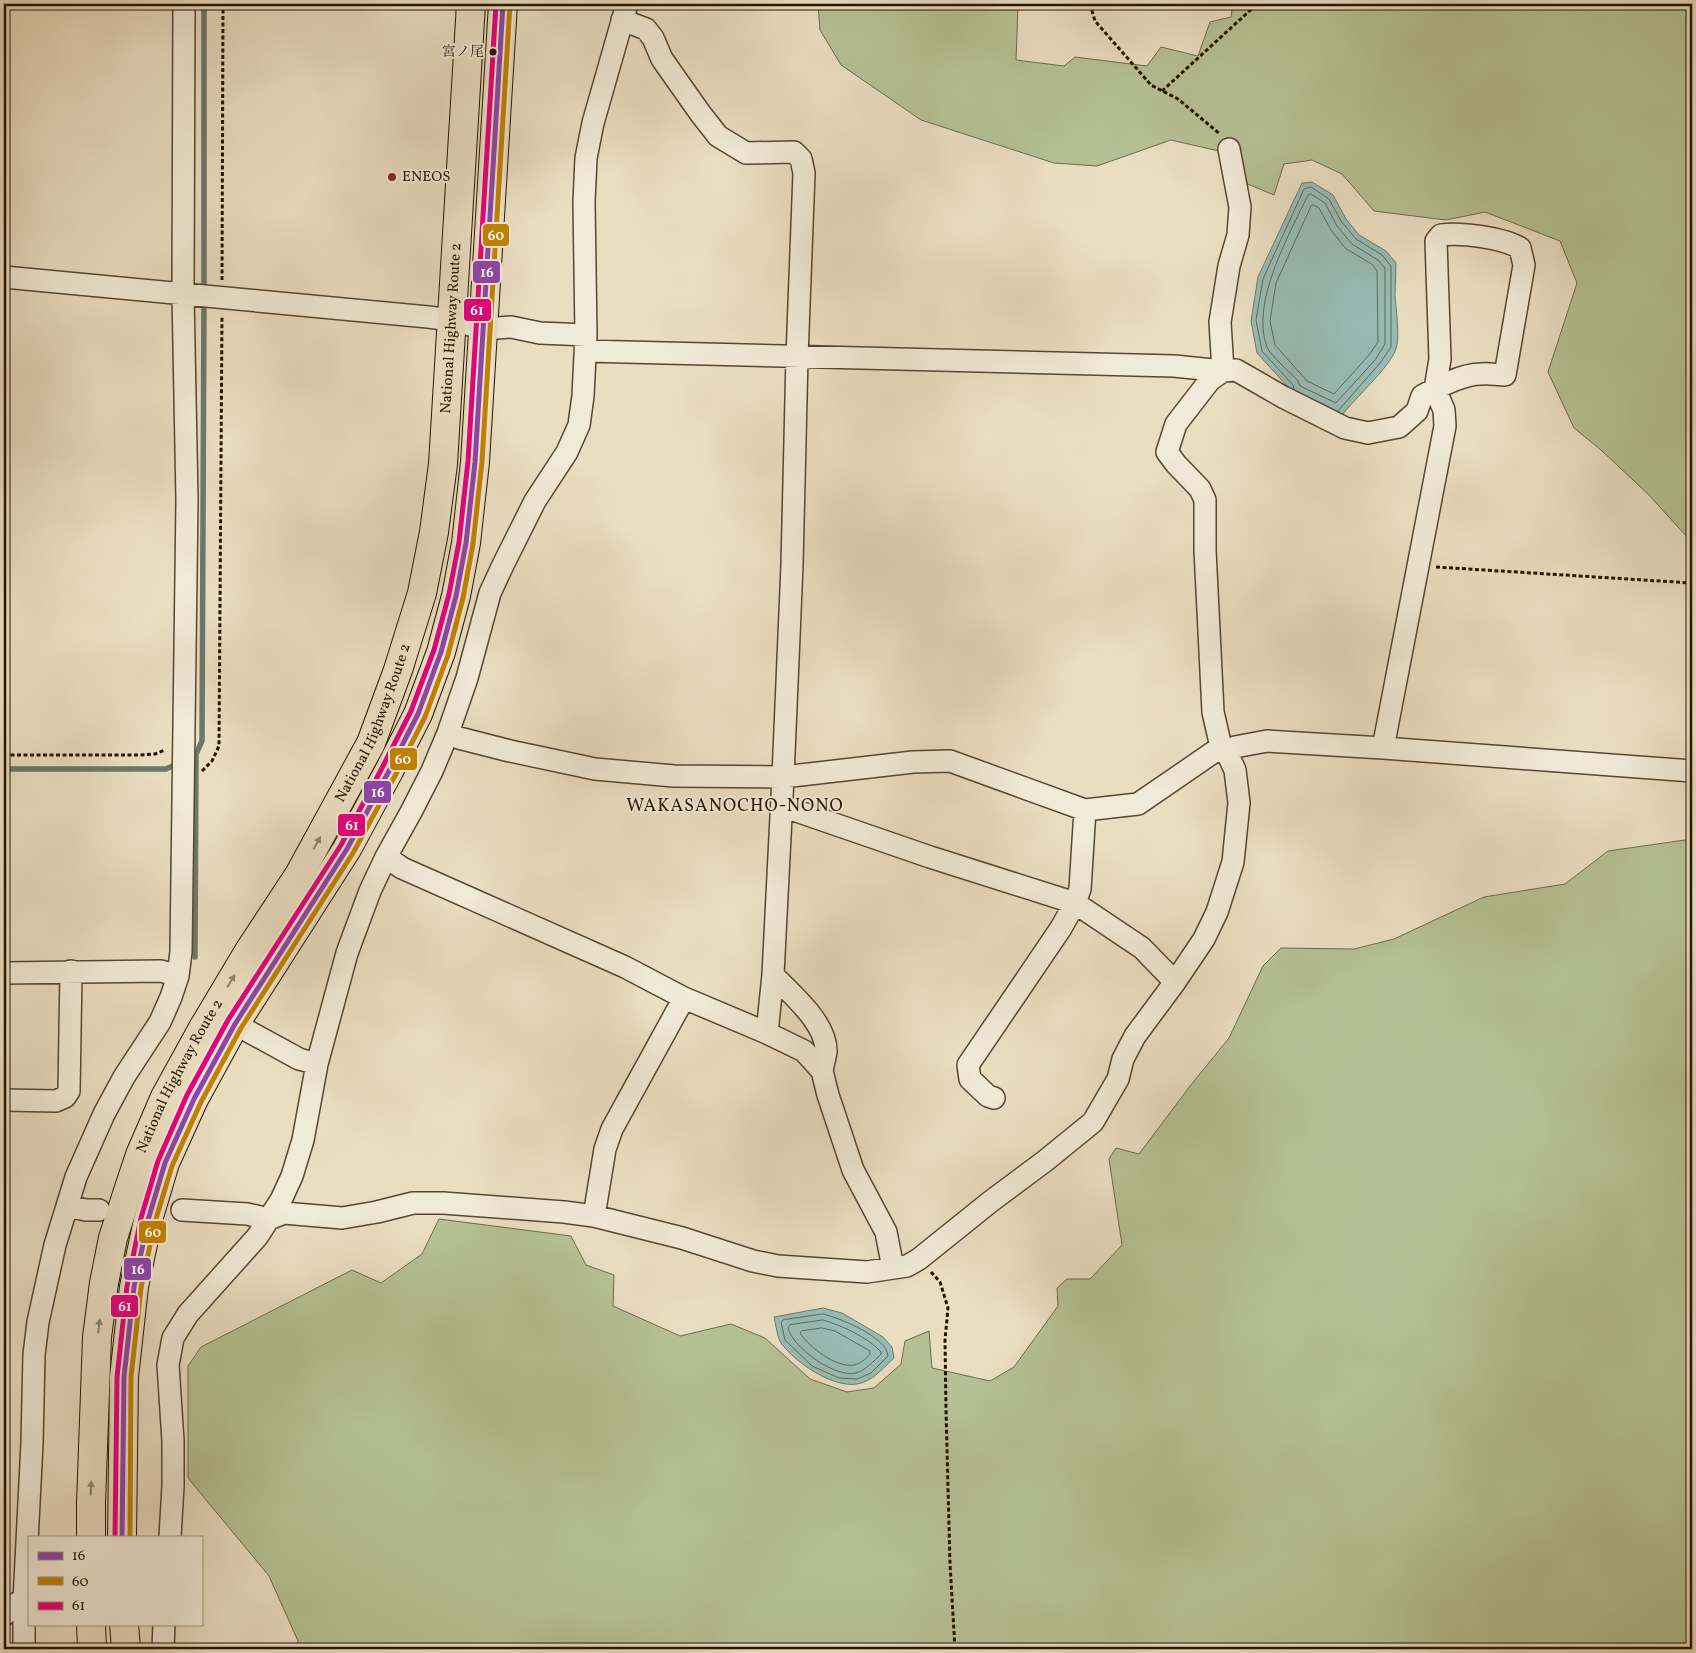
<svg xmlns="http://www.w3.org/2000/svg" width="1696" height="1653" viewBox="0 0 1696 1653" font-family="Vollkorn,'Noto Serif JP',serif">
<rect width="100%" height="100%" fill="#eadec1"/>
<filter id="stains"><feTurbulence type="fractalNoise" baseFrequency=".004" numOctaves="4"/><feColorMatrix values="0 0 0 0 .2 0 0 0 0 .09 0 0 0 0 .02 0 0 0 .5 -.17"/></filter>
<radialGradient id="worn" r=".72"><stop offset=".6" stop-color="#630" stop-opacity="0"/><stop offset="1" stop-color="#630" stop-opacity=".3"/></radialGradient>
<path fill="#b5c194" stroke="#6e6a4a" d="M818,4H1018L1016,60L1064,66L1075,57L1147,66L1161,47L1198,56L1210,22L1231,17L1233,4H1692V546L1688,538L1649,495L1601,450L1574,428L1548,372L1577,283L1560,241L1485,212L1446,220L1374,211L1342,174L1312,160L1284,164L1274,195L1243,182L1236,155L1171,140L1097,166L1054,163L921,120L841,65L820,30Z
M1692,839V1649H296L298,1641L269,1576L188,1478V1366L201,1347L352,1270L381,1283L422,1254L439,1219L571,1236L586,1265L614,1275L613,1306L680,1336L731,1324L765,1338L810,1379L847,1392L874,1388L901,1364L905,1341L929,1331L932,1368L990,1381L1014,1367L1058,1306L1057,1288L1067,1279H1090L1122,1245L1109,1159L1116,1148L1139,1154L1190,1086L1229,1038L1263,966L1281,948L1354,949L1394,939L1484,897L1565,884L1608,851Z"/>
<path fill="#98bcb5" stroke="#6a796d" d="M1312,182L1333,195L1346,219L1359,235L1386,251L1396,263C1396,274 1395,284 1395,295C1396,308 1400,338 1396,349C1388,370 1354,398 1340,418L1289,388L1257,353L1251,321L1258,277L1302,183Z
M823,1308L842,1313L883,1337L892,1347L894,1358C884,1367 872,1382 857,1384C832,1388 795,1362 781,1343C777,1337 776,1324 774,1317Z"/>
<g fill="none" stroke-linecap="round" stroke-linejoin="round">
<path stroke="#5f685a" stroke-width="1" d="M1311,194L1325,203L1337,226L1352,244L1378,260L1385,268V344L1375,360L1336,403L1300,386L1298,381C1291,373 1270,355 1267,347C1250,303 1289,235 1308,195Z
M1314,205L1319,208L1331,230L1345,248L1373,265L1377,271L1378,342L1369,355L1334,394L1307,381L1275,345L1270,321L1276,283L1311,206Z
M1294,389L1293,385L1262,351L1256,320L1263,279L1304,189L1311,187L1329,199L1341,221L1356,239L1382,255L1391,266V347L1380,363L1338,411
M823,1314C840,1318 887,1337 888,1356L871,1373L857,1379L839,1378L812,1366L785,1340L781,1322L783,1320Z
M823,1320C841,1325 869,1338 881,1352V1354C874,1361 866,1370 856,1373C835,1378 793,1348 788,1328L790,1325Z
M822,1328L835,1331L870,1351V1354C866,1359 860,1364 854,1365C836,1368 809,1347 800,1333L802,1331Z"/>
<path stroke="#6a796d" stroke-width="5.5" d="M204,291V4
M4,769H166L179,763
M195,957L196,754L202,741L204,300"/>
<defs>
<path id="street" d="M622,20L646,29L653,38L662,59L700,113L718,136L746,153L794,152L801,159L804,173L797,357L792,565L783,777L773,975L767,1033
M4,277L428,317L452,320L484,329L511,327L540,333L586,335
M586,351L1174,366L1223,371L1236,370L1283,397L1345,428L1368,433L1399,427L1417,411L1422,396C1438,387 1462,374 1481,374C1489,373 1497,375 1505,375L1524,265L1520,248C1503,238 1461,232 1441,235L1436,241L1440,359L1435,389L1444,410L1445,426L1383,748L1267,741L1235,747L1228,755
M1223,371L1220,322L1229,266L1238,235L1240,207L1229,149
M448,733L459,738L510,751L595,769L674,776L783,777L913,762L950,761L1085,810L1138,804L1221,747
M1383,748L1692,771
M782,806L930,857L1075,903L1142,948L1175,982
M386,857L402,868L625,967L684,998L767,1033L804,1051L822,1071L828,1095L853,1170L886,1232L893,1268
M4,973L161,971L178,976
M773,975C791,994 827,1023 826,1052C825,1058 823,1065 822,1071
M235,1024L299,1059L317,1064
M994,1098L988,1096L970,1079L968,1065L1061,928L1075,903L1080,889L1085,810
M4,1100L56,1101L65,1097L69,1091L71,971
M67,1206L86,1210H99
M182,1210L247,1214L269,1219L284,1213L342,1218L377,1212L413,1203H443L564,1212L594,1216L682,1238L753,1261L778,1266L867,1272L907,1266L919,1259L990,1202L1045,1161L1093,1122L1118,1079L1123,1059L1135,1036L1175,982L1204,939L1217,912L1233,862L1239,803L1235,770L1228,755L1221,747L1213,712L1205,550V500L1200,489L1176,464L1167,452L1176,424L1210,380L1223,371
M594,1216L605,1149L612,1129L684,998
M170,1537L173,1486V1441L168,1365L173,1338L188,1314L257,1237L281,1200L292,1176L303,1140L317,1064L347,953L370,891L386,857L411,812L432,771L448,733L467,678L490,593L503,565L535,501L567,452L579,425L583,396L586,335L584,202L586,158L593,123L627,4
M4,1615L17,1603L24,1601
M24,1649V1601L32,1443L34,1355L38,1322L55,1245L76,1177L104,1114L124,1077L160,1022L171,997L178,976L181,952L187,500L183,294L184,4
M163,1649L164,1624"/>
<g id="highway">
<path id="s1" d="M91,1537V1503L97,1337L104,1283L113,1238L127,1194L140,1155L165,1097L203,1028L249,951L299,875L371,743L398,670L422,593L434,532L443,464L471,4"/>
<path d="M122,1537L124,1377L134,1287L148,1220L165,1163L194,1099L235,1024L347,849L389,771L418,714L441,652L456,596L466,543L475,462L503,4"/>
<path d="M91,1624L92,1649"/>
<path d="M124,1624L126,1649"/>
</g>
</defs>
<use href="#street" stroke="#574630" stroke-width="24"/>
<use href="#highway" stroke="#261400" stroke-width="30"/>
<path stroke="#261400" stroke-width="3" stroke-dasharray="4 2.5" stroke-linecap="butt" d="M1090,4L1095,21L1151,85L1178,99L1220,134
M1162,91L1257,4
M222,280L223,4
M1436,567L1692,583
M4,755H140L155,754L165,750
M202,771L212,761L219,746L222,316
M931,1272L940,1282L948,1308L945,1340L946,1410L950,1564L955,1649"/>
<use href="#street" stroke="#f1ead7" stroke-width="21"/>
<use href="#highway" stroke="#eadec1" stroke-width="28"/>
<defs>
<path id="bus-1" d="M122,1537L124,1377L134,1287L148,1220L165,1163L194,1099L235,1024L347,849L389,771L418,714L441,652L456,596L466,543L475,462L503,4"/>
<path id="bus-2" d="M130,1537L131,1377L141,1288L155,1222L172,1166L201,1102L241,1028L353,853L396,774L425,717L448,655L463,598L473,544L482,462L510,4"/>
<path id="bus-3" d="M115,1537L117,1377L127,1286L141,1218L158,1161L187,1095L228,1020L341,845L382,768L411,711L434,650L449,594L459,542L468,461L496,4"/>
</defs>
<use href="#bus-1" stroke="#f1ead7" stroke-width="9"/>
<use href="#bus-2" stroke="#f1ead7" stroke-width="9"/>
<use href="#bus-3" stroke="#f1ead7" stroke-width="9"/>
<use href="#bus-1" stroke="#8e44ad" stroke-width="5"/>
<use href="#bus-2" stroke="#c38200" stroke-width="5"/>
<use href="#bus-3" stroke="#e5007d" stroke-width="5"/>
</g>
<defs><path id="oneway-solid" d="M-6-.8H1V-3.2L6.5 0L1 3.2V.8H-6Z" transform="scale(1.25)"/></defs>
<g fill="#92836a">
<use href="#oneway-solid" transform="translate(317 843) rotate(-61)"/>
<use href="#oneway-solid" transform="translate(231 981) rotate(-59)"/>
<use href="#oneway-solid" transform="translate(99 1326) rotate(-83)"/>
<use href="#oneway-solid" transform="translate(91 1488) rotate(-88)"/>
</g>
<circle fill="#261400" stroke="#f1ead7" stroke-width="2" cx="493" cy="52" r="4.5"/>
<circle fill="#8f2418" stroke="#f1ead7" stroke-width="2" cx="392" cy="177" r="5"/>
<g text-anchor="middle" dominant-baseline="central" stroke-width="4" stroke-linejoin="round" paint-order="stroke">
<g font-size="14" fill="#261400" stroke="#f1ead7" text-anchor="end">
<text x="484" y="52">宮ノ尾</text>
</g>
<g font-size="15" fill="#261400" stroke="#f1ead7" text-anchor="start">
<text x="402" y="177">ENEOS</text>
</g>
<g font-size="15" fill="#261400" stroke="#f1ead7">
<text stroke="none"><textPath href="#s1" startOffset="1286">National Highway Route 2</textPath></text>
<text stroke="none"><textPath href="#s1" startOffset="880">National Highway Route 2</textPath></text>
<text stroke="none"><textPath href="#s1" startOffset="476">National Highway Route 2</textPath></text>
</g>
<g font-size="18" letter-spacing="1" fill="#261400" stroke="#f1ead7">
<text x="735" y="806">WAKASANOCHO-NONO</text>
</g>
</g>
<g stroke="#f1ead7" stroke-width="2">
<rect x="482" y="223" width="28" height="24" rx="5" fill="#c38200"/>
<rect x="472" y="260" width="29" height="24" rx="5" fill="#8e44ad"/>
<rect x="463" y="298" width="29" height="24" rx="5" fill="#e5007d"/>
<rect x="389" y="747" width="29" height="24" rx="5" fill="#c38200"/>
<rect x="363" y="780" width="29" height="24" rx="5" fill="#8e44ad"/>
<rect x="337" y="813" width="29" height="24" rx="5" fill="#e5007d"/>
<rect x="138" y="1220" width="29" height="24" rx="5" fill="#c38200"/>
<rect x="123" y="1257" width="29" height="24" rx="5" fill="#8e44ad"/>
<rect x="110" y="1294" width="29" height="24" rx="5" fill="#e5007d"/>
</g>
<g font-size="14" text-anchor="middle" font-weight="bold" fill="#fff">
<text x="496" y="240">60</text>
<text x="487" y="277">16</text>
<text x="477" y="315">61</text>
<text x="403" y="764">60</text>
<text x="378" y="797">16</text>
<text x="352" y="830">61</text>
<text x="153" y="1237">60</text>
<text x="138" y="1274">16</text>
<text x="125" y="1311">61</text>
</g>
<rect width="1696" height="1653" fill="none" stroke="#eadec1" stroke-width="20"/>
<rect x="5" y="5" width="1686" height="1643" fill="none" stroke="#261400" stroke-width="2.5"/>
<rect x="10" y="10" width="1676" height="1633" fill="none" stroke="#261400"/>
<rect x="28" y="1536" width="175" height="90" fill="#f1ead7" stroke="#a09481"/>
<rect x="38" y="1552" width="25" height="8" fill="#8e44ad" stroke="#a09481"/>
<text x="72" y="1560" font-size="15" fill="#261400">16</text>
<rect x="38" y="1577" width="25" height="8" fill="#c38200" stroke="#a09481"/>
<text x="72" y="1586" font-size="15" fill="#261400">60</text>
<rect x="38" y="1602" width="25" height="8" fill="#e5007d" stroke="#a09481"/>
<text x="72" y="1610" font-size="15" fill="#261400">61</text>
<rect width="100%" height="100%" filter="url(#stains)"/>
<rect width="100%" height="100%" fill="url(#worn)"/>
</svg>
